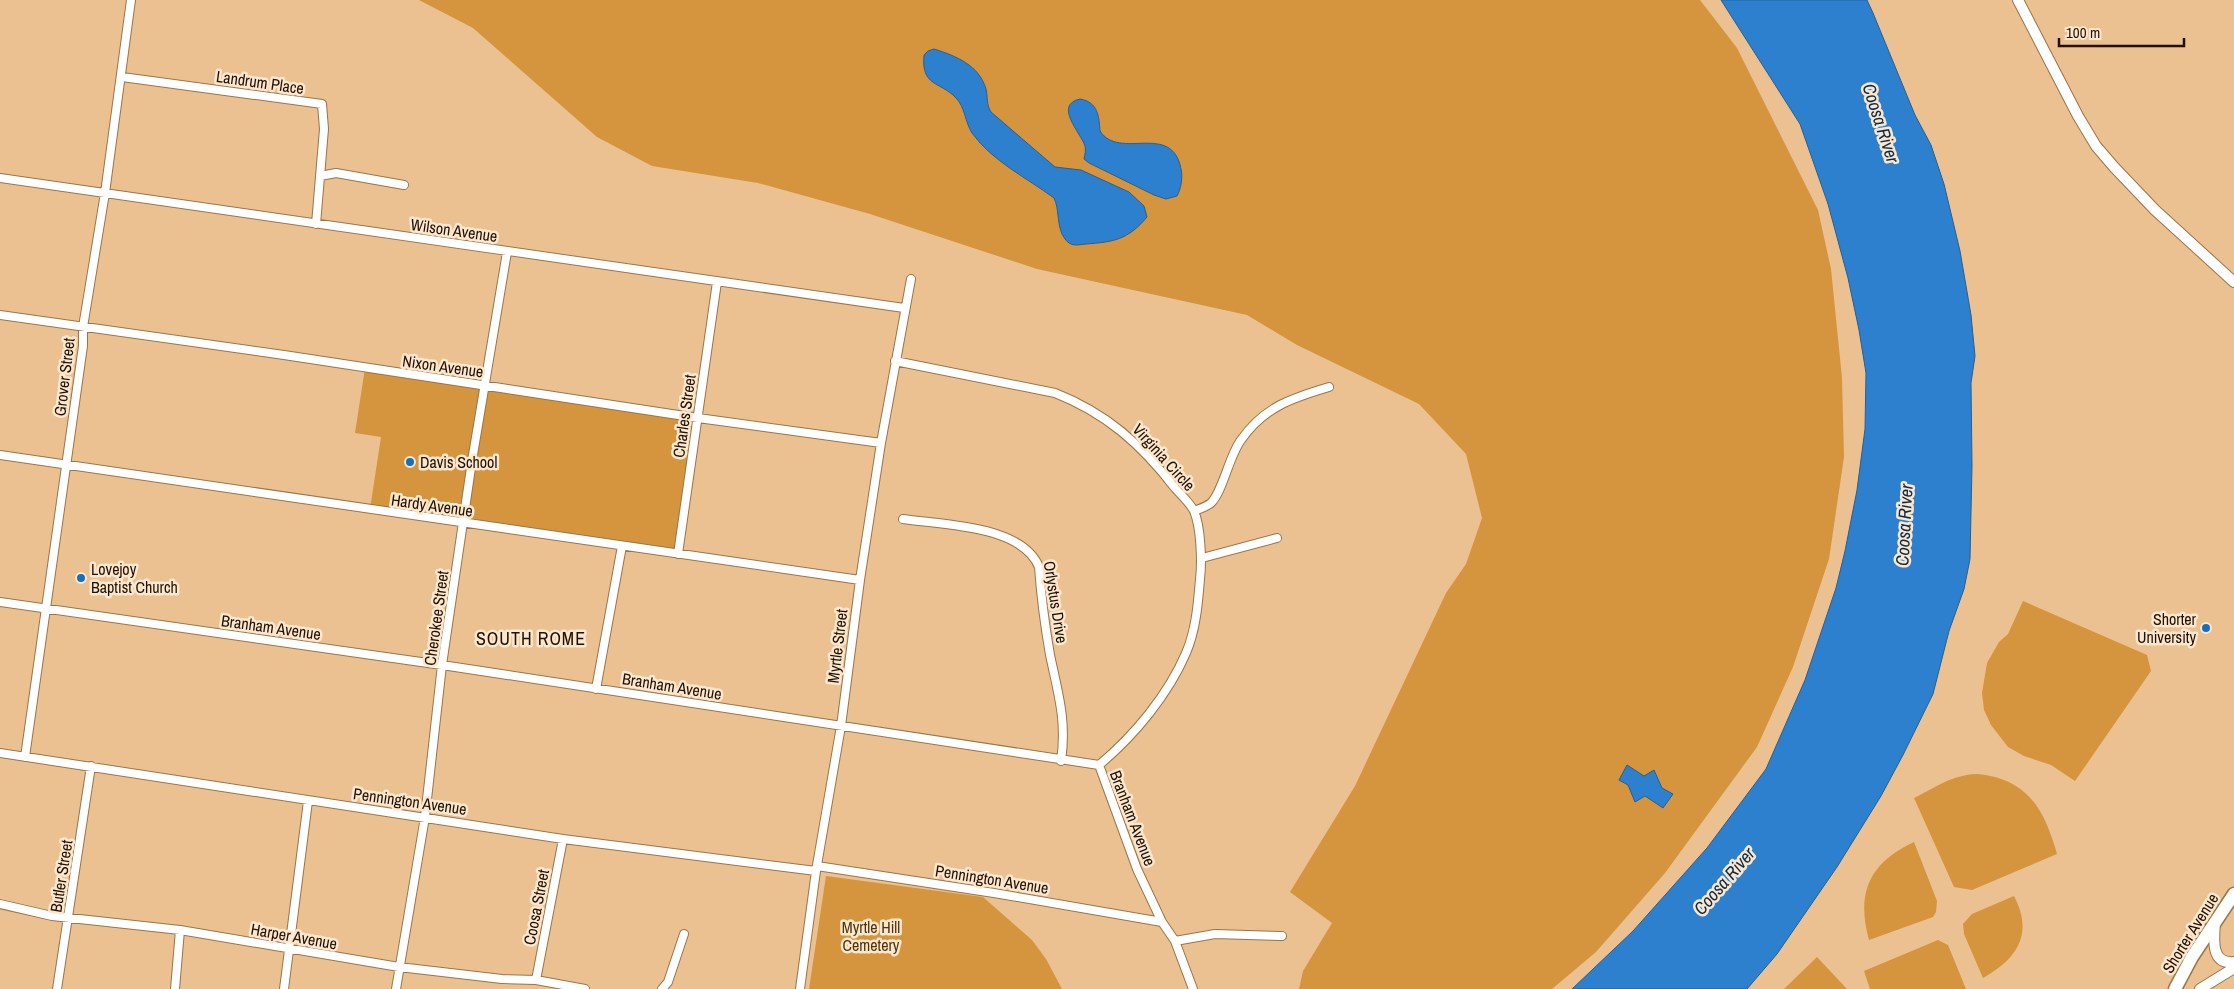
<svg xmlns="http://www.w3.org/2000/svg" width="2234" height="989" viewBox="0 0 2234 989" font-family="'Archivo Narrow',sans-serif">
<rect width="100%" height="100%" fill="#ebc191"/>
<path fill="#d5943e" d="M419,0H1700L1737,48L1818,210L1831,269L1842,378L1844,457L1829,559L1793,667L1757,747L1665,873L1596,952L1552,989H1299L1303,971L1332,923L1290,892L1355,786L1446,593L1466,564L1482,518L1466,454L1419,404L1297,345L1247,315L1037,269L870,214L758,183L652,166L597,137L473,28Z
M365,368L698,418L678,554L370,509L381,437L355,433Z
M2023,601L2147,655L2151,671L2075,781L2051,765L2024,756L2008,747L1991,725L1984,710L1982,693L1987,663L1999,642L2008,634Z
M1977,774C2028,779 2044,809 2057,854L1972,890L1954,887L1914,798C1937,787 1951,775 1977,774Z
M1914,842L1937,901L1936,912L1933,917L1869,940C1856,893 1869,863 1914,842Z
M826,876L983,897L1032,940L1046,959L1062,989H809Z
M2014,896C2034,934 2017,959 1983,978L1964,934L1963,924L1972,914Z
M1938,940L1948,945L1966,989H1870L1864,971Z
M1817,957L1847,989H1784Z"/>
<path fill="#2d80ce" stroke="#295f90" d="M1721,0H1867L1873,13L1915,115L1931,145L1944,184L1960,251L1971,315L1975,356L1971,383L1972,466L1970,559L1964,589L1949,631L1933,694L1903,755L1881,796L1837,867L1777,954L1747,989H1572L1633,931L1707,848L1766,769L1805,680L1836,588L1845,551L1857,490L1865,429L1866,373L1859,330L1848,278L1828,204L1800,124Z
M934,49C956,56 979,65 986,89C988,97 986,104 991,112L1055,167L1081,170L1129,192L1144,206L1147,217C1128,240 1113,242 1086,244C1077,245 1071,247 1065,239C1056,227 1060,210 1054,198C1027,178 992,161 972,133C965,122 965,107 956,98C940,81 921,87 924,55L928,51Z
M1080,99C1098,102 1099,116 1100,131C1119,161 1172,121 1181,169C1183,177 1181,189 1177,196L1166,199L1154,195L1089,163L1084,159C1085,154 1086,150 1085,146C1081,133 1053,105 1080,99Z
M1627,765L1644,776L1654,770L1662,788L1673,794L1663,808L1645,796L1635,802L1628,785L1619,780Z"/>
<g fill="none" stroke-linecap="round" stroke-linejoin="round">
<defs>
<path id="minor" d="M122,77L322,104L324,129L316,224
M320,176L336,173L404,185
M0,178L904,308
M0,315L284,355L698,418L881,443
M895,361L1055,393C1106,413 1141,444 1175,488C1181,495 1190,503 1194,511C1201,527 1202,562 1200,579C1198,603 1196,630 1186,653C1168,695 1134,736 1099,765
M0,455L860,580
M1194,511C1199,509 1206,507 1211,503C1223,491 1229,456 1241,440C1264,407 1292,398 1329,387
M903,519C943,525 1022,525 1039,567C1041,596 1045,626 1050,655C1058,693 1067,721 1061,761
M678,554L717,282
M1202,558L1277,538
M0,602L442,665L1099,765
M596,689L622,546
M0,753L563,839L816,871
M25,757L83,346V327L105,193L131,0
M1099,765L1137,869L1162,922L1175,941L1193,989
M817,866L994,893L1162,922
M0,904L52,916L180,930L399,967L502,979L536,980L585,989
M1175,941L1215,934L1282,936
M536,980L563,839
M57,989L91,766
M175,989L180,930
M284,989L308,801
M396,989L425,817L442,665L472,461L507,252
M662,989L668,982L684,934
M800,989L816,871L841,726L860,580L881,443L911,279"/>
<path id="tertiary" d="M2018,0L2078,116L2096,146L2114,167L2155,210L2234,282
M2215,922C2214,938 2210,965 2234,962
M2200,989L2234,968"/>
<path id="primary" d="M2175,989L2192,957L2234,894"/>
</defs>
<use href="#minor" stroke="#9b7546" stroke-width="10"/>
<use href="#tertiary" stroke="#9b7546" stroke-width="12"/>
<use href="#primary" stroke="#9b7546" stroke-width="15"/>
<use href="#minor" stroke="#fff" stroke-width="8"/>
<use href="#tertiary" stroke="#fff" stroke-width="10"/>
<use href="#primary" stroke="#fff" stroke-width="12"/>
</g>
<g fill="#156fbc" stroke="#fbe6ce" stroke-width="2">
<circle cx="410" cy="462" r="5"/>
<circle cx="81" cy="578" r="5"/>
<circle cx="2206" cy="628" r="5"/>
</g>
<g text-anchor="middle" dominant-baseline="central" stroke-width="5" stroke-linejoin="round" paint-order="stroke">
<g font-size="16" fill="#201101" stroke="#fbe6ce">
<text transform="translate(260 82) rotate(8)">Landrum Place</text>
<text transform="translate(454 230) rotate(8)">Wilson Avenue</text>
<text transform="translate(443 366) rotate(8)">Nixon Avenue</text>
<text transform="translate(64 377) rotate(-83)">Grover Street</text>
<text transform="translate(684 416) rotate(-82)">Charles Street</text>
<text transform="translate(1164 457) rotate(48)">Virginia Circle</text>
<text transform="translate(432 505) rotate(8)">Hardy Avenue</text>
<text transform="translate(1056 602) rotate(81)">Orlystus Drive</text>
<text transform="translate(436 618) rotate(-82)">Cherokee Street</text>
<text transform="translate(271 627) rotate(8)">Branham Avenue</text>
<text transform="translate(837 646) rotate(-83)">Myrtle Street</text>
<text transform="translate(672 686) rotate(9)">Branham Avenue</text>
<text transform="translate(410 801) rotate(8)">Pennington Avenue</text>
<text transform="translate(1133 818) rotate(69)">Branham Avenue</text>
<text transform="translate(61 876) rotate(-81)">Butler Street</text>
<text transform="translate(992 879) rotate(9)">Pennington Avenue</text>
<text transform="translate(536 907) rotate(-79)">Coosa Street</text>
<text transform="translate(2190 933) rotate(-58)">Shorter Avenue</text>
<text transform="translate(294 936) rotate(10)">Harper Avenue</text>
</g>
<g font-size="16" fill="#201101" stroke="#fbe6ce" text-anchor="start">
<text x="420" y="462">Davis School</text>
<text x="91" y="569">Lovejoy<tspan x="91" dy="18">Baptist Church</tspan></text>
<text x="2196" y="619" text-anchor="end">Shorter<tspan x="2196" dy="18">University</tspan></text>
</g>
<g font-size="16" fill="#503308" stroke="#fbe6ce">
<text x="871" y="927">Myrtle Hill<tspan x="871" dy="18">Cemetery</tspan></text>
</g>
<g font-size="18" font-style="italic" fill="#0a2c4b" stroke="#fbe6ce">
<text transform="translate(1881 123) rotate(72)">Coosa River</text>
<text transform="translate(1904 525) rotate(-87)">Coosa River</text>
<text transform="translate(1724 881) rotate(-49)">Coosa River</text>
</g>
<g font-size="18" letter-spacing="1" fill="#201101" stroke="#fbe6ce">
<text x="531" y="638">SOUTH ROME</text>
</g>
</g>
<path d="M2059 38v8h125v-8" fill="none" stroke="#201101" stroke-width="2.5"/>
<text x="2066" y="38" font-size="15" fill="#201101" stroke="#fbe6ce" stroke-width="4" paint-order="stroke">100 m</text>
</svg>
